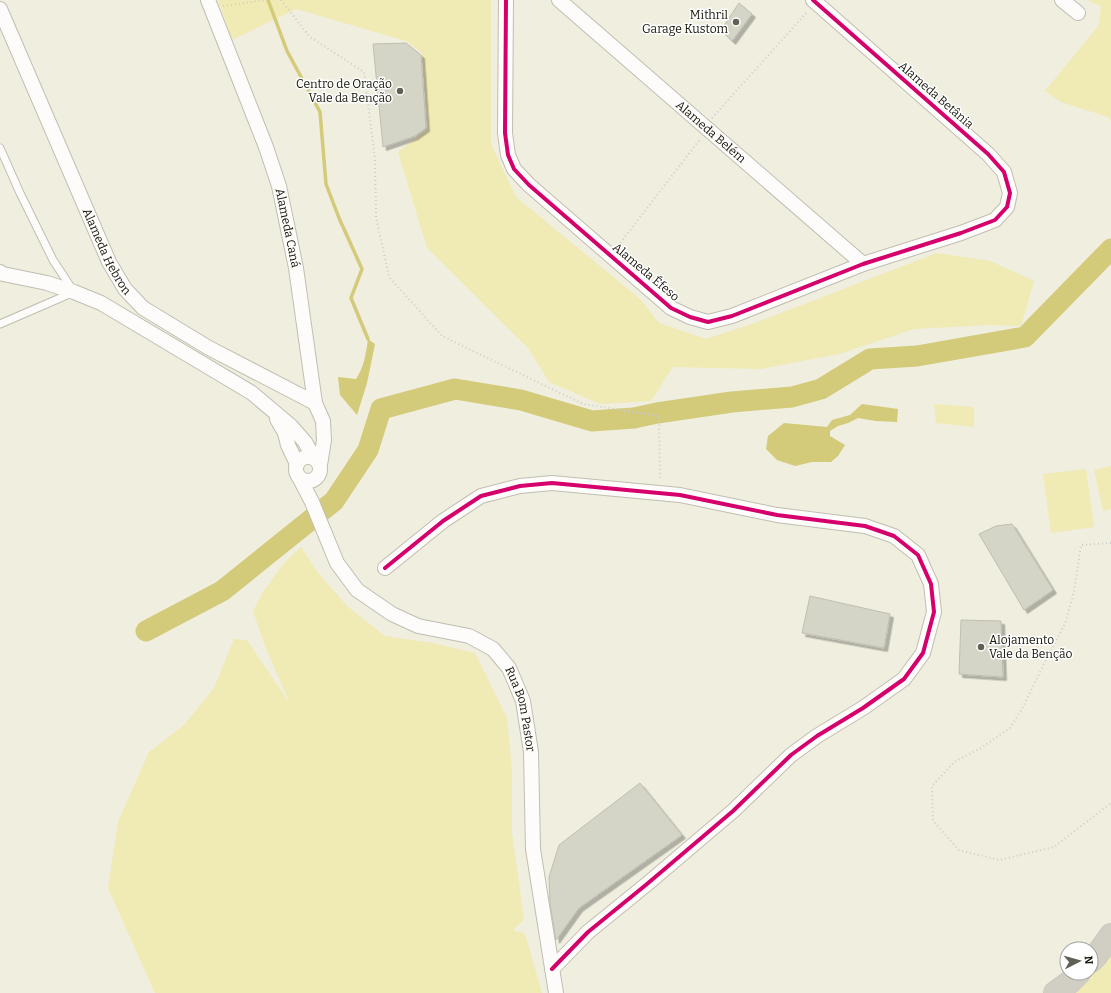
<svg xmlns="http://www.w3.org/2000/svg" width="1111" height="993" viewBox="0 0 1111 993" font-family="Bitter,serif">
<defs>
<filter id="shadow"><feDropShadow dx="3.5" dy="3.5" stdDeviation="0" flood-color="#0004"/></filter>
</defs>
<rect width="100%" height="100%" fill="#f0eede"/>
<path fill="#f0eab4" d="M218,0H491V144L516,197L640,299L659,323L706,339L752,324L937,253L990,261L1034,281L1021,326L988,325L914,329L839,354L761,369L673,367L651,401L600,404L549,382L528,348L427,248L398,152L428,129L422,53L406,41L296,9L232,40Z
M1087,0H1111V121L1108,117L1061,102L1045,91L1099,25L1101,6Z
M934,404L974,407V427L936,423Z
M1111,466V509L1103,511L1094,470Z
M1086,469L1094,527L1051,533L1043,474Z
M301,547L318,573L348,607L385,636L433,643L475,653L507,718L512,771V833L524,919L513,930L525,934L542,993H155L108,888L118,822L149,752L184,725L214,688L234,639L247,640L290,704L265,646L253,611L263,592L284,563Z
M1111,943V993H1066L1085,973H1091V966Z"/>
<path fill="#d3ca7a" d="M368,339L375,344L367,383L357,415L340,395L338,377L356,379C364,367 366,354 368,339Z
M862,404L898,409L897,422L876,421L858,418L848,423L838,426L830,431V436L845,445L838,456L831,462H812L795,466L777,460L766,449L768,436L784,423L827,427L832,420L850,415Z"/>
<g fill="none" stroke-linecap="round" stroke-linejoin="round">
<path stroke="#d3ca7a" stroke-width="3.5" d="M268,0L287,51L320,112L326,184L339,218L362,269L351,298L368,339"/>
<path stroke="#d3ca7a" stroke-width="21" d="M146,631L222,591L334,501L368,450L381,409L455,389L521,400L592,421L634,418L657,413L732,402L792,397L821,389L870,359L917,356L1025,337L1111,249"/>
</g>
<path fill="#d4d4c7" stroke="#c0beb1" filter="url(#shadow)" d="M739,3L752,14L732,41L721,30Z
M406,43L421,55L426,128L415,136L383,147L373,44Z
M1012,524L1053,590L1024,610L979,534L996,526Z
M810,596L890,614L884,648L802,633Z
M961,620L1001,621L1003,677L959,674Z
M640,783L682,835L579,908L556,940L550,904L549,877L559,845Z"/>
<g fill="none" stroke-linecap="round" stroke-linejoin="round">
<defs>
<path id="service" d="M0,148L20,193L53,260L74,292L0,324"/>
<g id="minor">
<path id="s1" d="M208,0L266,147L279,186L296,268L315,403L323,421L324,440L320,465"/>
<path d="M506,0L505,133L508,155L514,169L529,185L671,308L690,317L708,322L732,316L863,264L961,233L995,220L1007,207L1010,193L1004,172L988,154L813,0"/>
<path id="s2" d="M559,0L863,264"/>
<path d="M1062,0L1078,13"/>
<path id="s3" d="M0,9L109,262L125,289L143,308L209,348L315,403"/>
<path d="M0,272L3,274L47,283L74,292L101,303L252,393L291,426L305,442L314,458"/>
<path d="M277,419L285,433L288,445L297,464"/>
<circle cx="308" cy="469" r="12"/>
<path id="s4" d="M299,477L312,502L337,563L357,590L392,614L418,626L469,636L493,649L509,668L523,701L531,752L533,849L556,993"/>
<path d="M385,568L443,521L481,496L520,486L552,483L680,495L777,515L865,526L894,536L918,555L931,584L934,612L923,653L904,679L863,708L817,736L791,755L733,811L647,884L588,932L552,969"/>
</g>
<path id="motorway" d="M1091,961L1096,956L1111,935
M1055,993L1070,982L1079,973"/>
</defs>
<use href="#service" stroke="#c0beb1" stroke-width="9"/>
<use href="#minor" stroke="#c0beb1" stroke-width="16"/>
<use href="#motorway" stroke="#cac9c2" stroke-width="24"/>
<path stroke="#cdcdc9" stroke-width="2" stroke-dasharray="1 3" stroke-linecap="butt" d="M281,0L310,37L364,72L375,159L376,217L389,277L442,336L583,404L659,416L660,480
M223,6L265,0
M712,118L808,11
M618,246L701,138
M1111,543L1081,545L1074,592L1065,624L1046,660L1022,709L1010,728L981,748L954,762L932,786L933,821L959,850L999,860L1054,847L1111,803"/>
<use href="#service" stroke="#fdfcfa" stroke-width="7"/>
<use href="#minor" stroke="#fdfcfa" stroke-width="14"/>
<use href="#motorway" stroke="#d1cfc4" stroke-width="22"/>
<defs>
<path id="cycleway" d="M506,0L505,133L508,155L514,169L529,185L671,308L690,317L708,322L732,316L863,264L961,233L995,220L1007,207L1010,193L1004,172L988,154L813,0
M385,568L443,521L481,496L520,486L552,483L680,495L777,515L865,526L894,536L918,555L931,584L934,612L923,653L904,679L863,708L817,736L791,755L733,811L647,884L588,932L552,969"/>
</defs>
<use href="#cycleway" stroke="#fff" stroke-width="6"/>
<use href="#cycleway" stroke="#d6006c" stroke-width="4"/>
</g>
<g fill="#616054" stroke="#fff" stroke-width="1.5">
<circle cx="736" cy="22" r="4"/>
<circle cx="400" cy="91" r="4"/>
<circle cx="981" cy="647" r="4"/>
</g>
<g text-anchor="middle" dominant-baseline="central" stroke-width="3" stroke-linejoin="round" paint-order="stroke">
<g font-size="12" fill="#141309" stroke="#fff" text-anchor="end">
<text x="728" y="15">Mithril<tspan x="728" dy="14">Garage Kustom</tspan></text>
<text x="392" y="84">Centro de Oração<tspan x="392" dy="14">Vale da Benção</tspan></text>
<text x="989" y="640" text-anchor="start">Alojamento<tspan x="989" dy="14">Vale da Benção</tspan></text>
</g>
<g font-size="12" fill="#141309" stroke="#fff">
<text transform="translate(936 95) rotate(41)">Alameda Betânia</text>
<text stroke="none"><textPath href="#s2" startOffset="201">Alameda Belém</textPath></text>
<text stroke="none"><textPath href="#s1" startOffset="242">Alameda Caná</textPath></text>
<text stroke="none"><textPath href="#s3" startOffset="265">Alameda Hebron</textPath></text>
<text transform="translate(646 272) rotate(40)">Alameda Éfeso</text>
<text stroke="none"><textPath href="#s4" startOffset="346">Rua Bom Pastor</textPath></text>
</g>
</g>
<g transform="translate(1079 961) rotate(84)"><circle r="19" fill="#ffffff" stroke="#a1a19d"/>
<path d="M0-3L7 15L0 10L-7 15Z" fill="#616054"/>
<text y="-6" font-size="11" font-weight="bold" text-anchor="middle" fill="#141309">N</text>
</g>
</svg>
